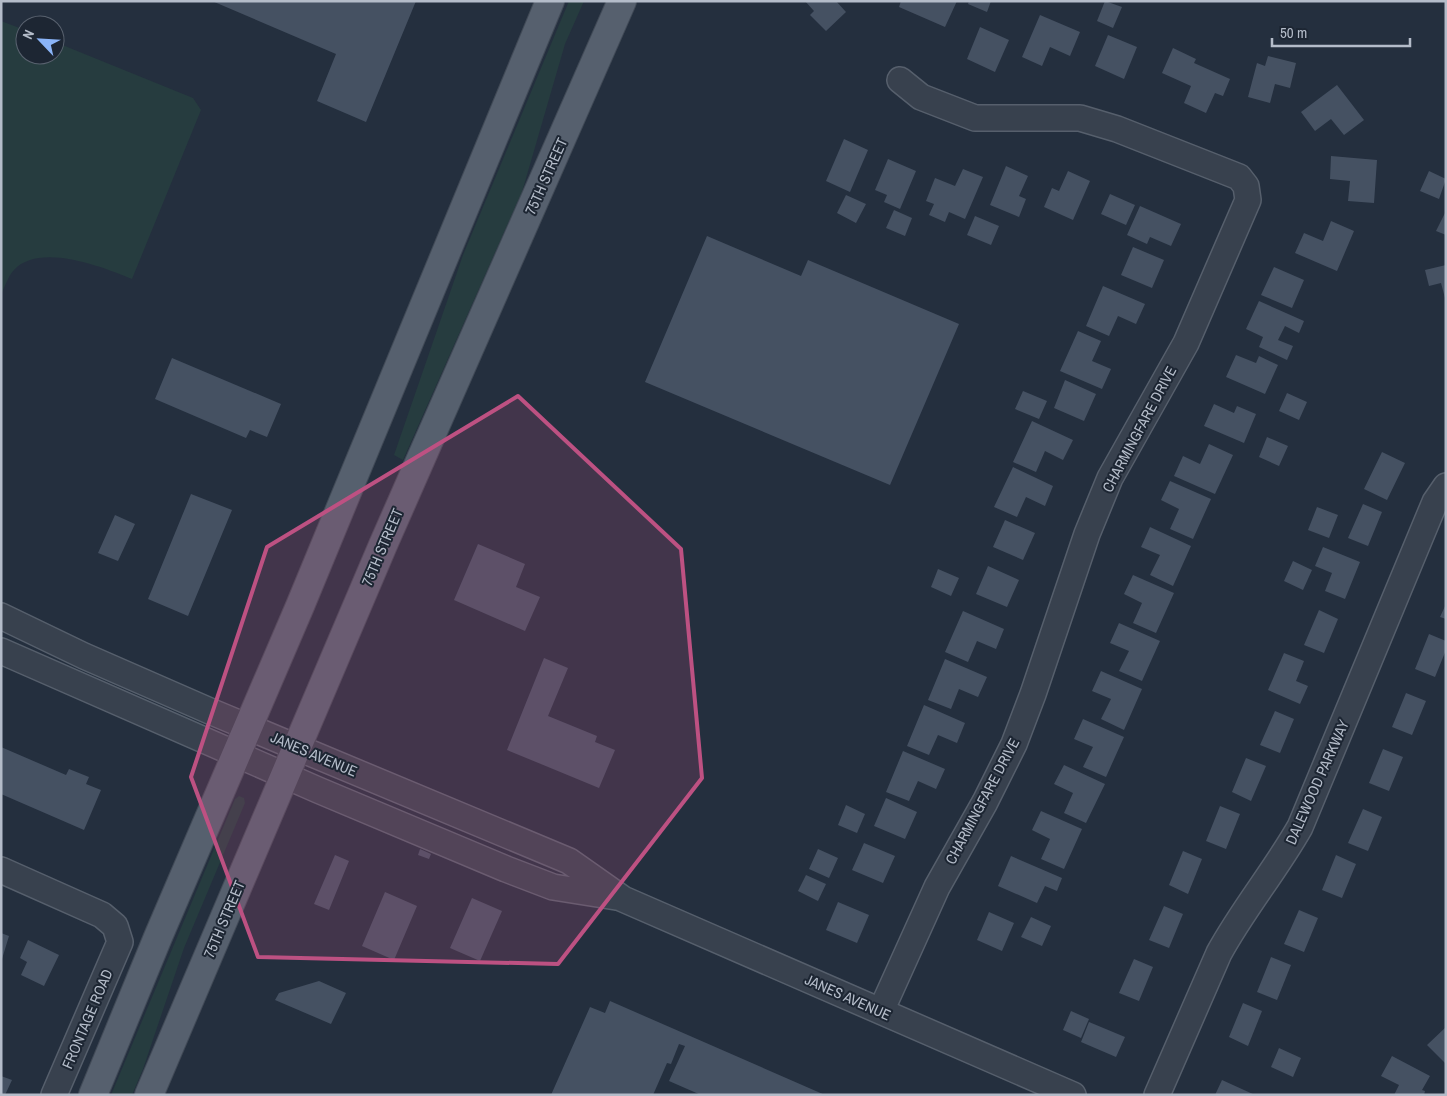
<svg xmlns="http://www.w3.org/2000/svg" width="1447" height="1096" viewBox="0 0 1447 1096" font-family="'Archivo Narrow',sans-serif">
<rect width="100%" height="100%" fill="#242f3e"/>
<path fill="#263c3f" d="M569,1H584L565,44L522,192L403,460L394,455L463,255Z
M1,21L25,30V55H55V42L193,98L201,110L132,279C103,267 39,242 14,270C8,276 5,287 1,294Z
M239,796L244,798L245,803L184,948L143,1069L132,1095H111L235,799Z"/>
<path fill="#455162" d="M212,1H416L366,122L317,101L336,54Z
M805,1H836L846,12L826,31L810,15L814,11Z
M901,1H957L945,27L899,7Z
M969,1H991L987,12L968,4Z
M1105,1L1122,7L1113,28L1097,21Z
M1040,15L1080,32L1070,56L1050,47L1042,66L1022,57Z
M980,27L1009,40L995,72L967,59Z
M1108,35L1137,47L1124,79L1095,66Z
M1173,48L1196,59L1194,63L1230,79L1223,96L1215,93L1206,113L1184,103L1191,86L1162,73Z
M1268,56L1296,63L1290,88L1275,84L1270,103L1248,97L1257,63L1265,66Z
M1337,85L1364,120L1344,135L1331,119L1315,131L1301,112Z
M844,139L868,150L850,192L826,181Z
M1331,156L1377,160L1374,203L1348,201L1350,181L1330,179Z
M888,159L916,171L900,209L884,202L887,195L875,190Z
M1006,166L1028,176L1019,196L1026,199L1019,217L990,205Z
M963,169L983,177L965,219L949,212L945,222L929,215L934,204L926,201L935,178L955,186Z
M1068,171L1090,181L1073,220L1044,207L1052,188L1059,191Z
M1429,171L1446,179L1439,199L1420,191Z
M1110,194L1135,205L1126,225L1101,214Z
M846,195L866,204L856,223L837,213Z
M1140,206L1181,224L1171,246L1150,237L1147,244L1127,235Z
M894,210L912,218L905,236L886,228Z
M1446,211V235L1436,231Z
M975,216L999,226L991,245L967,235Z
M1331,221L1354,231L1337,271L1295,253L1304,233L1323,241Z
M707,236L801,276L808,260L959,324L890,485L645,382Z
M1133,247L1164,260L1152,288L1121,275Z
M1446,265V298H1445L1441,283L1429,286L1425,270Z
M1274,267L1304,280L1292,308L1261,295Z
M1103,286L1145,304L1136,324L1118,316L1109,336L1086,326Z
M1259,301L1304,321L1299,333L1285,326L1278,340L1293,346L1287,360L1259,347L1263,337L1246,329Z
M1078,331L1101,341L1092,361L1111,369L1102,389L1060,371Z
M1236,355L1256,363L1259,356L1278,365L1265,394L1226,377Z
M172,358L281,404L267,437L250,430L246,438L155,399Z
M1065,380L1096,394L1084,421L1054,408Z
M1023,391L1047,401L1039,419L1015,409Z
M1287,393L1307,402L1299,420L1279,411Z
M1214,404L1234,413L1237,406L1256,414L1244,443L1204,426Z
M1032,421L1073,440L1063,460L1045,451L1036,472L1013,462Z
M1267,437L1288,446L1279,466L1259,457Z
M1209,444L1233,455L1215,494L1174,476L1183,456L1200,464Z
M1382,452L1405,463L1387,500L1364,489Z
M1013,467L1053,486L1045,506L1026,497L1017,517L994,507Z
M1170,481L1211,499L1193,539L1170,529L1179,509L1161,500Z
M191,494L232,510L188,616L148,599Z
M1363,504L1382,512L1368,546L1348,538Z
M1317,507L1338,515L1329,538L1308,530Z
M115,515L135,524L118,561L98,553Z
M1005,520L1035,533L1023,560L993,547Z
M1150,527L1191,546L1173,586L1150,575L1160,555L1141,547Z
M478,544L525,564L516,587L540,597L525,631L454,600Z
M1323,547L1360,562L1345,599L1325,591L1332,573L1315,566Z
M1293,561L1312,570L1303,590L1284,581Z
M988,566L1019,580L1007,607L976,594Z
M938,569L959,578L951,596L931,587Z
M1133,575L1174,593L1156,633L1133,623L1142,603L1124,594Z
M1446,604V619L1440,617Z
M1319,610L1338,619L1324,653L1304,645Z
M963,611L1004,629L996,649L977,641L968,662L945,652Z
M1119,623L1160,641L1142,681L1119,671L1129,651L1110,643Z
M1429,634L1446,641V650L1435,677L1415,669Z
M1284,653L1304,661L1296,681L1308,686L1300,704L1268,690Z
M544,658L568,668L548,716L597,736L595,742L615,750L599,788L507,750Z
M945,659L987,677L978,697L959,689L951,709L928,700Z
M1101,671L1142,689L1124,730L1101,719L1111,699L1092,691Z
M1406,693L1426,701L1412,735L1392,727Z
M924,705L965,723L957,743L938,735L929,755L907,746Z
M1275,711L1294,719L1280,753L1260,745Z
M1083,719L1124,737L1106,777L1083,767L1093,747L1074,739Z
M1,747L66,775L69,769L89,777L86,784L101,790L84,830L1,794Z
M1383,749L1403,757L1389,791L1369,783Z
M903,751L945,769L936,789L918,781L909,801L886,792Z
M1246,758L1266,766L1251,801L1232,792Z
M1064,765L1105,784L1086,823L1064,813L1073,793L1054,784Z
M886,798L917,812L905,839L874,826Z
M846,805L865,814L857,833L838,825Z
M1220,806L1240,814L1226,849L1206,841Z
M1363,809L1382,817L1368,851L1348,843Z
M1041,811L1082,829L1064,869L1041,859L1050,839L1032,830Z
M864,843L895,856L883,883L852,870Z
M420,849L431,854L429,859L418,855Z
M818,849L838,858L829,878L809,869Z
M1183,851L1202,859L1188,894L1169,885Z
M335,855L349,861L329,910L314,904Z
M1336,855L1356,864L1342,898L1322,890Z
M1011,856L1062,878L1057,891L1045,886L1037,903L998,886Z
M806,875L826,884L818,901L798,891Z
M385,892L417,906L394,960L362,946Z
M472,898L502,911L480,961L450,948Z
M838,902L869,915L857,943L826,930Z
M1164,906L1183,914L1169,948L1149,940Z
M1299,910L1318,918L1304,952L1284,944Z
M989,912L1014,923L1002,951L977,940Z
M1031,917L1051,926L1042,946L1021,937Z
M1,933L9,936L2,959H1Z
M28,940L59,955L44,986L21,975L27,962L20,958Z
M1271,957L1291,965L1277,1000L1257,992Z
M1134,959L1153,967L1139,1001L1119,993Z
M319,981L346,993L331,1024L275,1000L279,993Z
M610,1001L825,1095H701L669,1081L685,1046L679,1044L671,1064L667,1063L653,1095H551L590,1007L605,1013Z
M1243,1003L1262,1011L1248,1046L1229,1037Z
M1071,1011L1089,1019L1081,1038L1063,1030Z
M1089,1022L1125,1037L1116,1057L1081,1042Z
M1446,1027V1064L1427,1045Z
M1279,1048L1301,1058L1293,1077L1271,1067Z
M1392,1056L1430,1076L1422,1090L1425,1091L1424,1095H1394L1399,1085L1381,1076Z
M1,1076L12,1080L5,1095H1Z
M1222,1080L1255,1095H1215Z"/>
<g fill="none" stroke-linecap="round" stroke-linejoin="round">
<defs>
<path id="minor" d="M1,616L84,656L212,712L569,861L623,899L1073,1095
M1,651L318,790L506,869L553,887L616,897
M1,870L102,915L115,926L120,942L54,1095
M881,1011L937,887L985,802L1014,744L1033,694L1087,534L1110,478L1186,343L1248,200L1246,186L1239,177L1117,129L1080,118H975L921,97L900,80
M1157,1095L1219,953C1243,909 1275,871 1300,827L1435,502L1446,486"/>
<path id="major" d="M93,1095L158,937L300,606L550,1
M149,1095L383,545L622,1"/>
</defs>
<use href="#minor" stroke="#565f6c" stroke-width="28"/>
<use href="#major" stroke="#414a57" stroke-width="30"/>
<use href="#minor" stroke="#38414e" stroke-width="25"/>
<use href="#major" stroke="#56606e" stroke-width="28"/>
</g>
<path fill="#bd5182" fill-opacity="0.2" stroke="#bd5182" stroke-width="4" stroke-linejoin="round" d="M518,396L681,549L702,778L558,964L258,957L191,777L267,547Z"/>
<g text-anchor="middle" dominant-baseline="central" stroke-width="4" stroke-linejoin="round" paint-order="stroke">
<g font-size="15" fill="#b4bcc9" stroke="#1d2633">
<text transform="translate(546 176) rotate(-66)">75TH STREET</text>
<text transform="translate(1139 429) rotate(-62)">CHARMINGFARE DRIVE</text>
<text transform="translate(382 547) rotate(-67)">75TH STREET</text>
<text transform="translate(314 754) rotate(23)">JANES AVENUE</text>
<text transform="translate(1317 782) rotate(-66)">DALEWOOD PARKWAY</text>
<text transform="translate(982 801) rotate(-62)">CHARMINGFARE DRIVE</text>
<text transform="translate(224 919) rotate(-67)">75TH STREET</text>
<text transform="translate(848 997) rotate(24)">JANES AVENUE</text>
<text transform="translate(87 1019) rotate(-67)">FRONTAGE ROAD</text>
</g>
</g>
<rect width="1447" height="1096" fill="none" stroke="#b4bcc9" stroke-width="5"/>
<g transform="translate(40 40) rotate(295)"><circle r="24" fill="#1d2633" stroke="#59626f"/>
<path d="M0-4L9 19L0 12L-9 19Z" fill="#8ab4f8"/>
<text y="-8" font-size="14" font-weight="bold" text-anchor="middle" fill="#b4bcc9">N</text>
</g>
<path d="M1272 38v8h138v-8" fill="none" stroke="#b4bcc9" stroke-width="2.5"/>
<text x="1280" y="38" font-size="15" fill="#b4bcc9" stroke="#1d2633" stroke-width="4" paint-order="stroke">50 m</text>
</svg>
